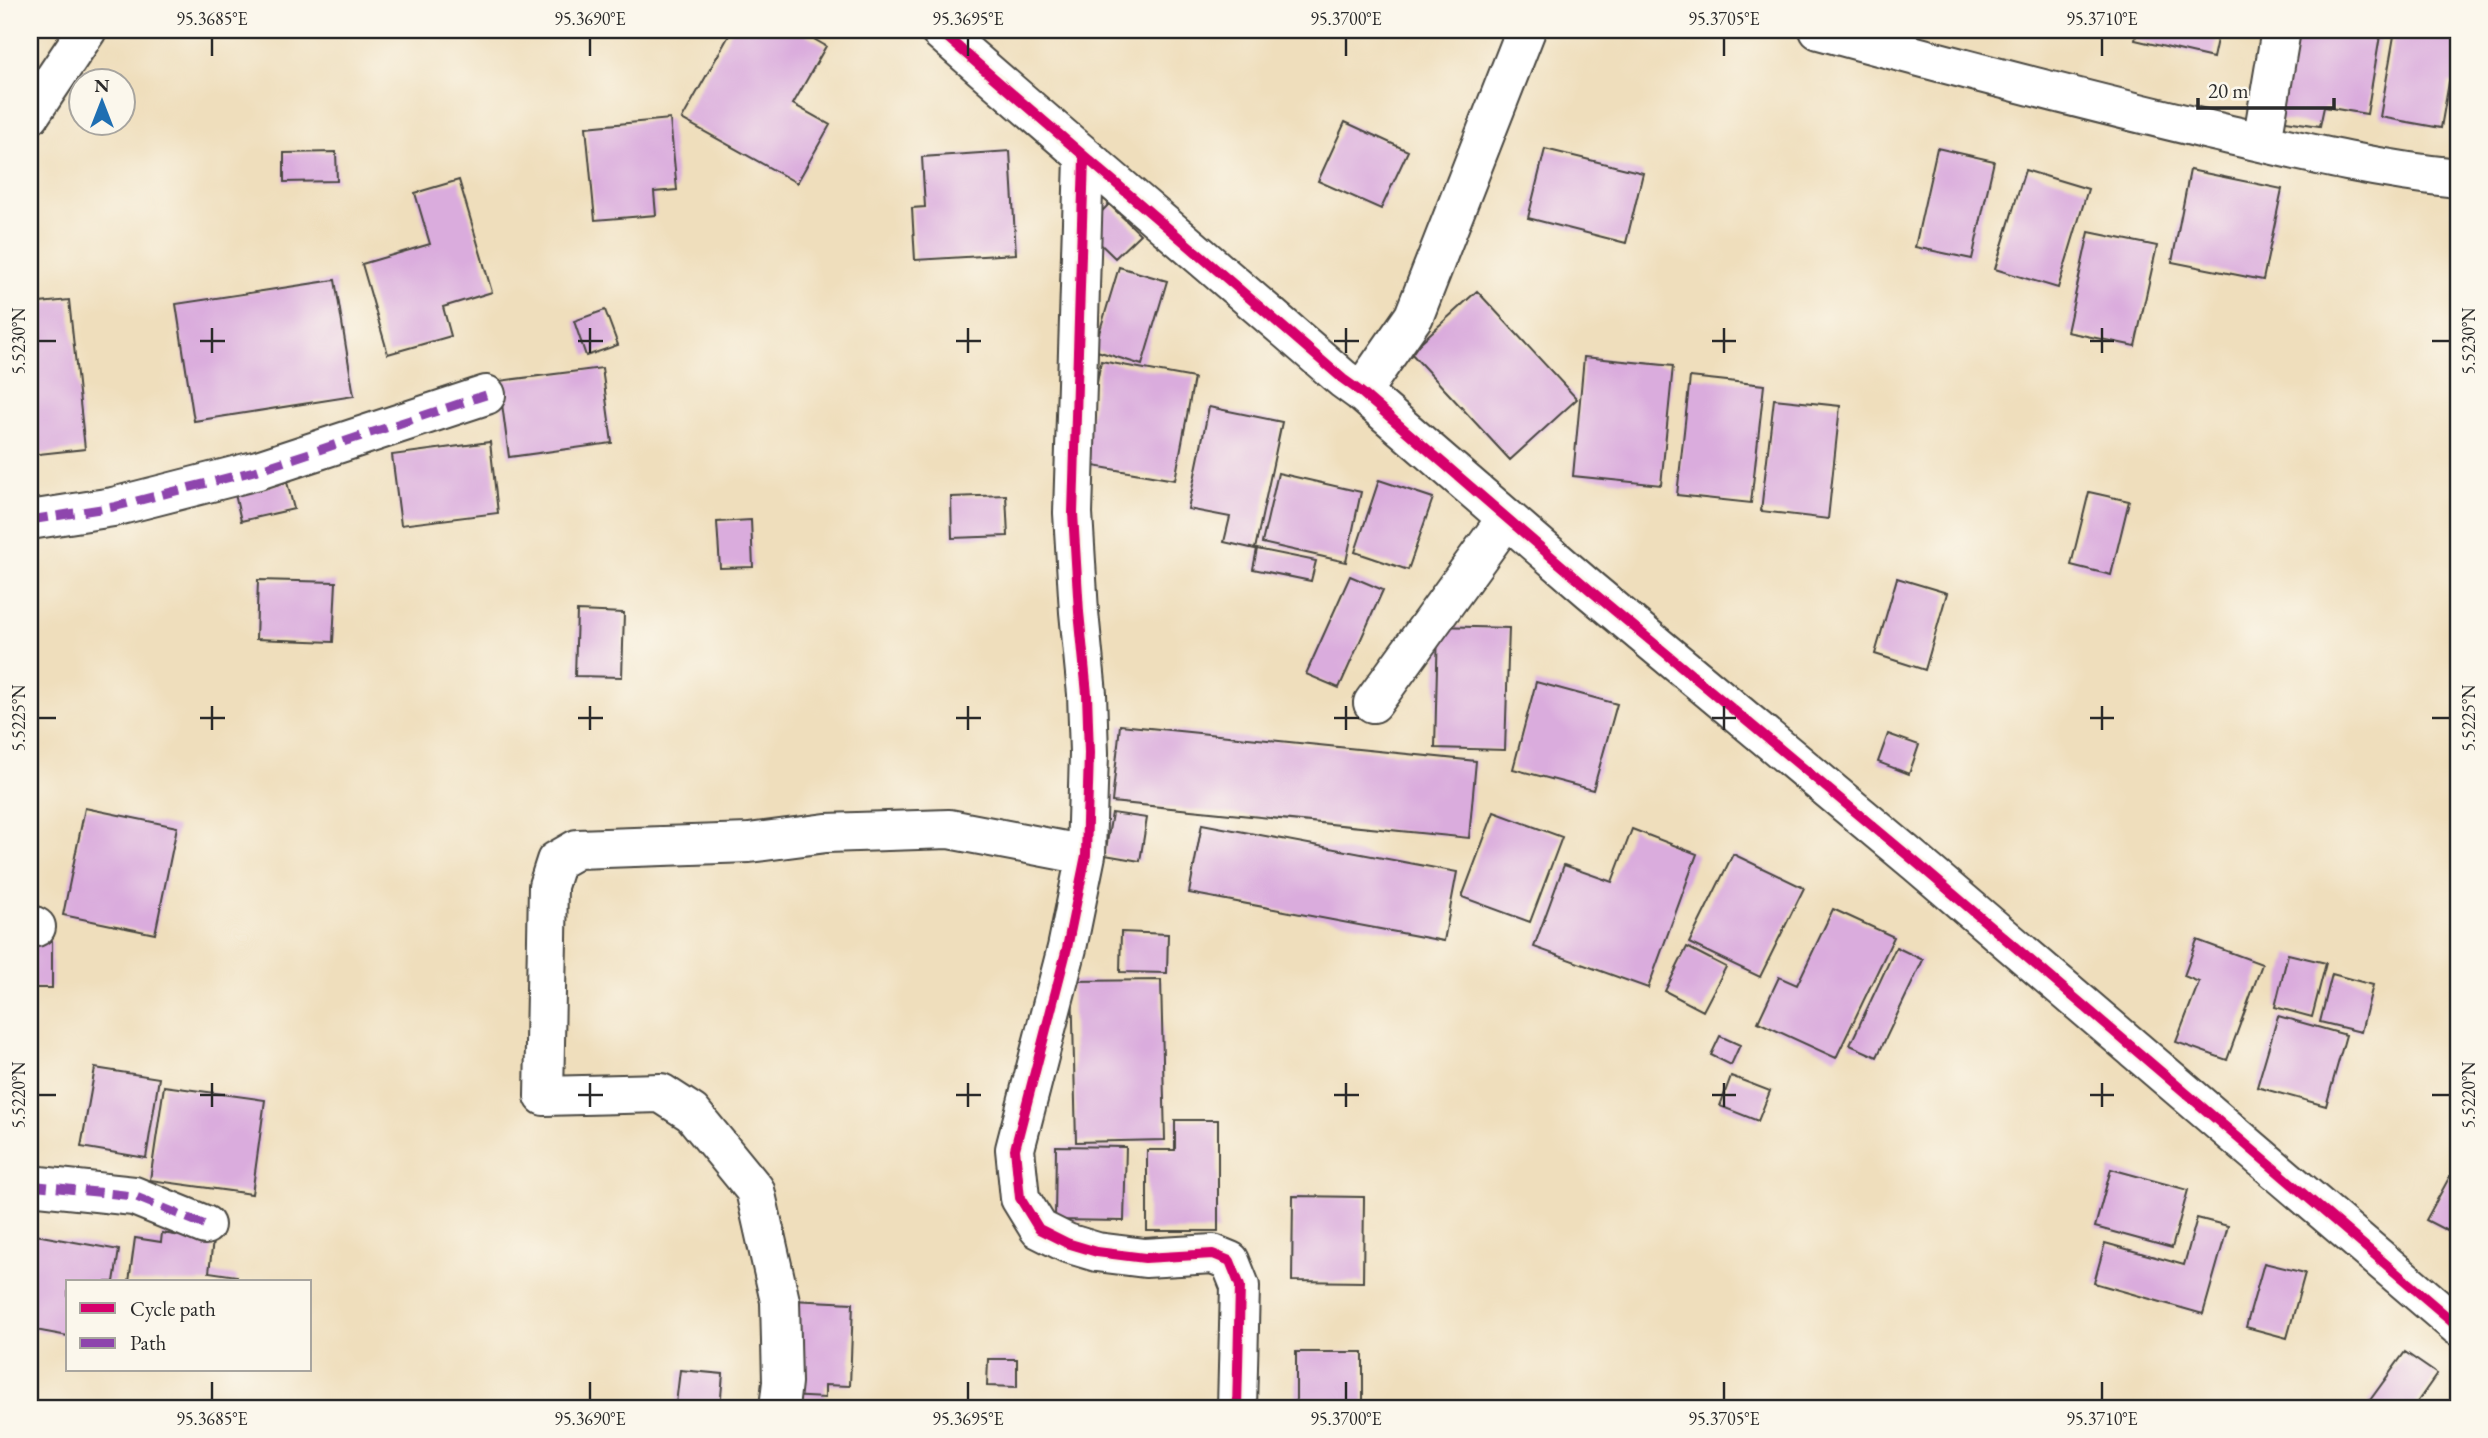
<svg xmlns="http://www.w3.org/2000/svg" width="2488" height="1438" viewBox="0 0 2488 1438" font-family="'EB Garamond',serif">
<rect width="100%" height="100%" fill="#fbf7ec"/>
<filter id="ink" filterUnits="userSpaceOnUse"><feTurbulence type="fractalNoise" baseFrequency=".0143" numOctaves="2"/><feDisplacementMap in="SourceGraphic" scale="14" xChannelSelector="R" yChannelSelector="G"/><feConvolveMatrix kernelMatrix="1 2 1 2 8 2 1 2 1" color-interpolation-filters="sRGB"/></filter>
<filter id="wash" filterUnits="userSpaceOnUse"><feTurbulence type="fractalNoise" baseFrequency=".00686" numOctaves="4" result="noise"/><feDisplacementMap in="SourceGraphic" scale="28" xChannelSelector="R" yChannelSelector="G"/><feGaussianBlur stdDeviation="1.57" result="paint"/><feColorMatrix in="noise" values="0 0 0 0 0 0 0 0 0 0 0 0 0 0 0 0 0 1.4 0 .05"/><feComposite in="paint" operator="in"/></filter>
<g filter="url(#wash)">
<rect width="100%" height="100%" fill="#efdebc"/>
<g id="blocks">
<path fill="#daacdd" d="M732,30H798L826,46L793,104L830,125L797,183L682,119Z
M2137,30H2219L2213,58L2135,40Z
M2295,30H2381L2367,114L2324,107L2320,126L2279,120Z
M2395,30H2443L2458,32V83L2449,82L2441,128L2380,117Z
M670,119L677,190L654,192L656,215L595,220L586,127Z
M1345,122L1408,151L1381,209L1318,181Z
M1937,148L1994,161L1972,259L1915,247Z
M1545,149L1643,173L1626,243L1528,218Z
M1010,151L1016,254L915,260L912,208L925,207L922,157Z
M336,152L337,181L284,182V153Z
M2025,170L2088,189L2058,288L1995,269Z
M2190,170L2282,189L2263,280L2172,262Z
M459,180L492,292L443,307L451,336L388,354L362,264L430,244L415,193Z
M1109,204L1140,234L1115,258L1085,229Z
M2089,232L2157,246L2135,346L2067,332Z
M1119,267L1167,281L1142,365L1094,350Z
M335,280L354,396L194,421L176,304Z
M1477,291L1577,399L1510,460L1410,352Z
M69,300L85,449L30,455V304Z
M605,310L618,345L586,356L574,321Z
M1584,357L1673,366L1661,485L1573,476Z
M1101,361L1194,378L1175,480L1082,464Z
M602,368L612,443L509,457L499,381Z
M1690,377L1764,385L1751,503L1677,495Z
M1774,399L1840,406L1828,519L1761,511Z
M1209,407L1282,422L1255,549L1224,542L1230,517L1188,509Z
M490,442L498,513L401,525L392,455Z
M1278,473L1361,492L1346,562L1262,543Z
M1379,480L1433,498L1408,570L1355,552Z
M287,482L294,509L241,521L235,494Z
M2089,492L2129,501L2111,575L2071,565Z
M1006,495L1008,536L952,538L951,497Z
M751,520L753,567L720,568L717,522Z
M1257,549L1316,561L1311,581L1253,569Z
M1350,576L1383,590L1339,688L1306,674Z
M1897,578L1947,593L1925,670L1875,654Z
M258,580L336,582L333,642L256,639Z
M577,611L624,613L622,677L575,676Z
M1438,626L1509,628L1505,750L1435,748Z
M1536,682L1617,704L1593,790L1513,769Z
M1120,725L1476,761L1469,838L1112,802Z
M1888,734L1919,745L1909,774L1878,762Z
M85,808L177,827L155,934L63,915Z
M1494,812L1562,837L1530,922L1462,897Z
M1112,813L1147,818L1140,861L1105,855Z
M1202,824L1457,872L1444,941L1189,893Z
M1632,829L1697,854L1648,988L1534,947L1564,865L1612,882Z
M1733,854L1804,888L1760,977L1689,943Z
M1833,909L1894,937L1836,1058L1758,1022L1779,977L1797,985Z
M1121,932L1168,934L1167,973L1120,972Z
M2197,940L2262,964L2227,1060L2176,1042L2199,982L2184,976Z
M30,941H52V988H30Z
M1687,947L1726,967L1703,1011L1665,991Z
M1896,947L1923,960L1877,1057L1850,1045Z
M2288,954L2326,963L2312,1017L2275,1007Z
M2332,974L2373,985L2361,1032L2320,1022Z
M1161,980L1165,1140L1076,1142L1072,981Z
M2278,1016L2346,1035L2326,1106L2257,1087Z
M1720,1036L1740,1045L1731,1065L1711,1055Z
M95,1068L159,1078L146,1158L81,1147Z
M1731,1076L1770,1091L1758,1121L1720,1106Z
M164,1086L265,1100L252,1194L150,1180Z
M1175,1120H1218V1231H1147V1150H1175Z
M1056,1146L1126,1147L1124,1221L1055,1220Z
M2111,1169L2188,1190L2172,1248L2095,1227Z
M2450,1176L2458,1180V1224L2453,1234L2426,1220Z
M1293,1196L1364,1197L1363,1282L1292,1281Z
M2197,1218L2228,1226L2203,1314L2094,1283L2105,1243L2184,1265Z
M162,1233L213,1241L209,1272L237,1276L236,1282H129L135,1238L161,1242Z
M30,1234L119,1250L114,1282H68V1336L30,1329Z
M2264,1263L2305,1273L2287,1338L2246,1327Z
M791,1300L853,1303L850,1386L825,1385V1398L787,1396Z
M1296,1352H1363V1408H1296Z
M2405,1352L2437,1374L2413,1408H2375L2368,1403Z
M988,1359H1017V1387L987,1386Z
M680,1370L723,1374L720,1408L676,1404Z"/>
</g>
</g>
<g filter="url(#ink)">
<use href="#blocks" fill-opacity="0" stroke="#484641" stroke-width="2"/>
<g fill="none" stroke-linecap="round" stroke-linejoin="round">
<defs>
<path id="minor" d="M939,30C1073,148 1209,262 1343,379L1361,392L1590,590L1918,864L2458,1326
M1819,30C1948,65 2078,99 2209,130C2291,149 2374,170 2458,178
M30,115L87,30
M2262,142L2281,30
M1084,158L1073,513L1079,612L1087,694L1089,753L1086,855L1067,948L1015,1149L1020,1198L1039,1229L1067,1243L1097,1252L1145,1258L1213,1254L1230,1261L1240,1286L1237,1408
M1361,392L1414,316L1526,30
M30,520L113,507L258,470L486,395
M1373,703L1506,519
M30,924L36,927
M30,1185L134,1196L205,1225
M779,1408L782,1382L780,1301L755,1190L692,1113L661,1093L544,1096L548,886L556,861L577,849L749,843L826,833L949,829L1086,855"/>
</defs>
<use href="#minor" stroke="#484641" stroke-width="42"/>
<use href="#minor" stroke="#fff" stroke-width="38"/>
<path stroke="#8e44ad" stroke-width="9" stroke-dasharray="18 9" stroke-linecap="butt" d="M30,520L113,507L258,470L486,395
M30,924L36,927
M30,1185L134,1196L205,1225"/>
<defs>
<path id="cycleway" d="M939,30C1073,148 1209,262 1343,379L1361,392L1590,590L1918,864L2458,1326
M1084,158L1073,513L1079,612L1087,694L1089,753L1086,855L1067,948L1015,1149L1020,1198L1039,1229L1067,1243L1097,1252L1145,1258L1213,1254L1230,1261L1240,1286L1237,1408"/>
</defs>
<use href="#cycleway" stroke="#fbf7ec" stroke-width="15"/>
<use href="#cycleway" stroke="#d6006c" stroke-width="10"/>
</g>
</g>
<path fill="none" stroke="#2b2b2b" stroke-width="2.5" d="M212,38V56M590,38V56M968,38V56M1346,38V56M1724,38V56M2102,38V56M212,328V353M590,328V353M968,328V353M1346,328V353M1724,328V353M2102,328V353M38,341H56M200,341H225M578,341H603M956,341H981M1334,341H1359M1712,341H1736M2090,341H2114M2432,341H2450M212,706V730M590,706V730M968,706V730M1346,706V730M1724,706V730M2102,706V730M38,718H56M200,718H225M578,718H603M956,718H981M1334,718H1359M1712,718H1736M2090,718H2114M2432,718H2450M212,1083V1107M590,1083V1107M968,1083V1107M1346,1083V1107M1724,1083V1107M2102,1083V1107M38,1095H56M200,1095H225M578,1095H603M956,1095H981M1334,1095H1359M1712,1095H1736M2090,1095H2114M2432,1095H2450M212,1382V1400M590,1382V1400M968,1382V1400M1346,1382V1400M1724,1382V1400M2102,1382V1400"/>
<rect width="2488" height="1438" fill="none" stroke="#fbf7ec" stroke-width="77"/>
<rect x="66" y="1280" width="245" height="91" fill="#fbf7ec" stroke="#a8a59f" stroke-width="2"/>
<rect x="80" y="1303" width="35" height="10" fill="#d6006c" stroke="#a8a59f" stroke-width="2"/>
<text x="130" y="1316" font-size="21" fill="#2b2b2b">Cycle path</text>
<rect x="80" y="1338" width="35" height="10" fill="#8e44ad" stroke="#a8a59f" stroke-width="2"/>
<text x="130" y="1350" font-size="21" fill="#2b2b2b">Path</text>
<g transform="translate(102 102)"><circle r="33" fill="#fbf7ec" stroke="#a8a59f" stroke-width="2"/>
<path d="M0-5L12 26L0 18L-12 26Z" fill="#1f6fb2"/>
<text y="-10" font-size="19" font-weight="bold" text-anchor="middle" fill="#2b2b2b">N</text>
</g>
<path d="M2198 98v10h136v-10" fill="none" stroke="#2b2b2b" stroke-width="3.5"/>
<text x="2208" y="98" font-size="21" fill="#2b2b2b" stroke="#fbf7ec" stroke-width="5" paint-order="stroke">20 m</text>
<rect x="38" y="38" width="2412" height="1362" fill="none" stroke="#2b2b2b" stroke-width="2.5"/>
<g font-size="18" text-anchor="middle" fill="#2b2b2b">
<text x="212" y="25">95.3685°E</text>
<text x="590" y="25">95.3690°E</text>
<text x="968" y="25">95.3695°E</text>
<text x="1346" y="25">95.3700°E</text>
<text x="1724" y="25">95.3705°E</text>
<text x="2102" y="25">95.3710°E</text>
<text transform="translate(19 341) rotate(-90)" y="6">5.5230°N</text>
<text transform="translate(2469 341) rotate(-90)" y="6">5.5230°N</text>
<text transform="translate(19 718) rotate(-90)" y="6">5.5225°N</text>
<text transform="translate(2469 718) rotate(-90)" y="6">5.5225°N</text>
<text transform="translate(19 1095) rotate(-90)" y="6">5.5220°N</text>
<text transform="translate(2469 1095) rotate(-90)" y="6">5.5220°N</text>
<text x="212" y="1425">95.3685°E</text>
<text x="590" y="1425">95.3690°E</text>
<text x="968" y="1425">95.3695°E</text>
<text x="1346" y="1425">95.3700°E</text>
<text x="1724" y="1425">95.3705°E</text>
<text x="2102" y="1425">95.3710°E</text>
</g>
</svg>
